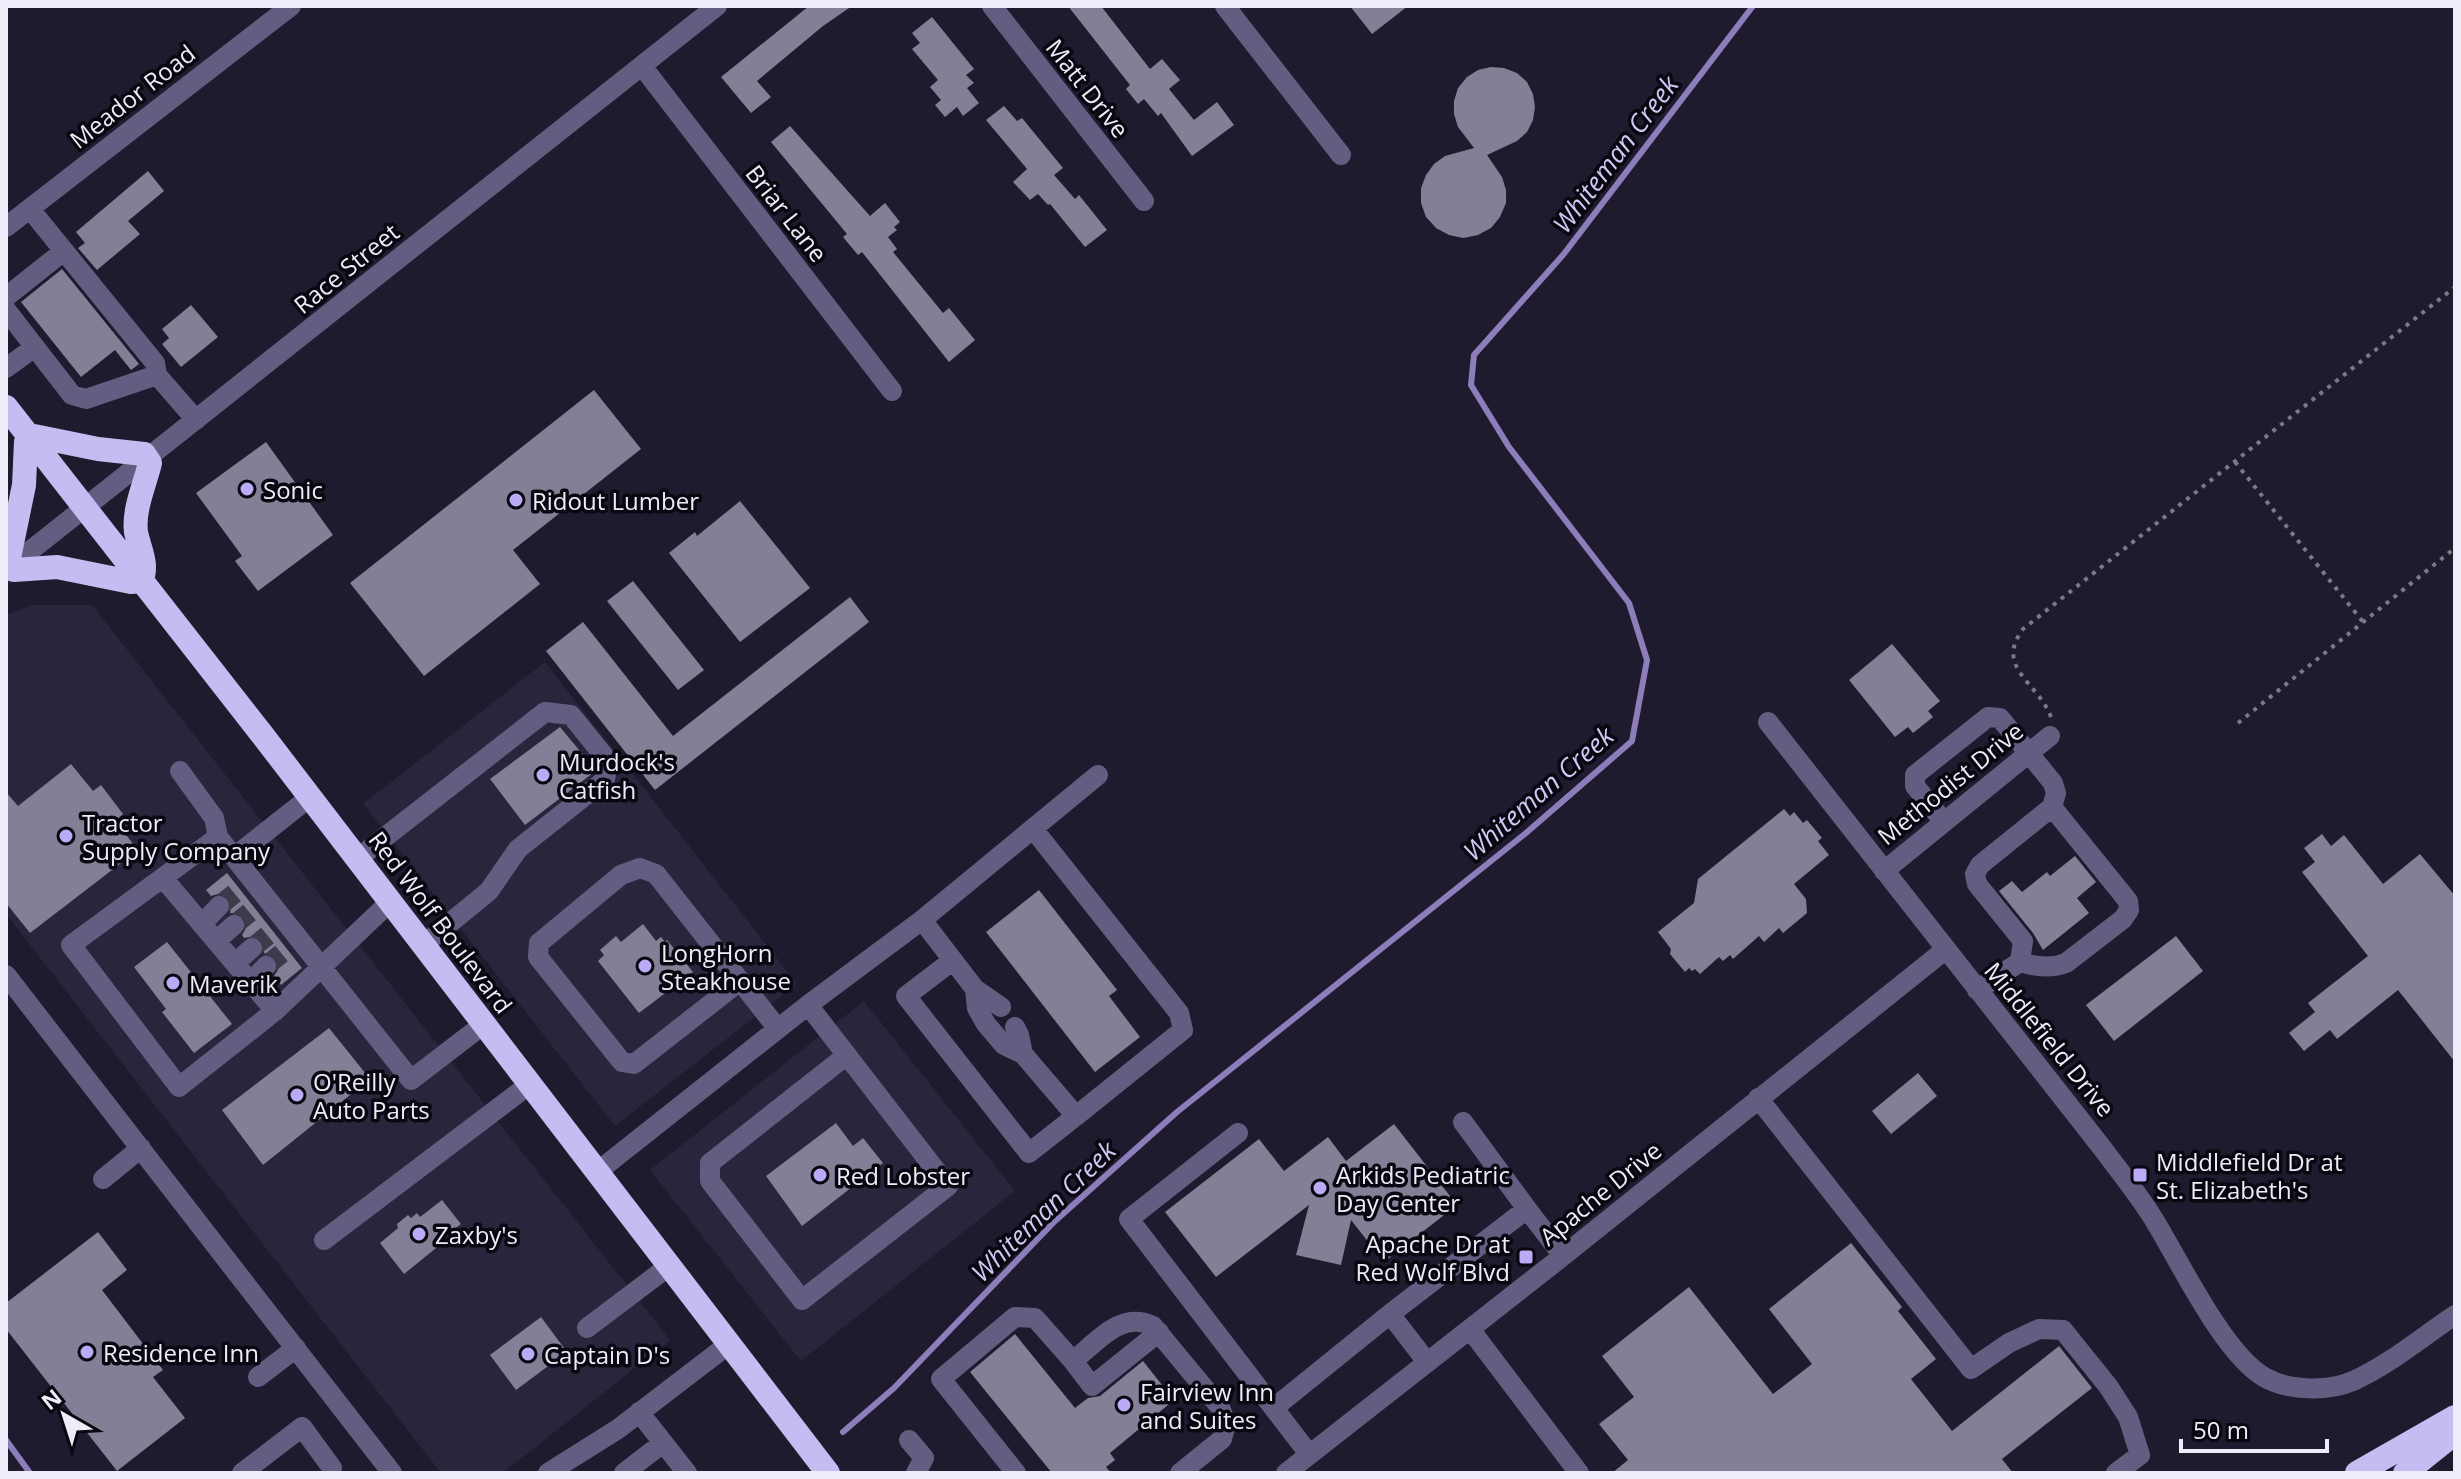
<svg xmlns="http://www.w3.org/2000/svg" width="2461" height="1479" viewBox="0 0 2461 1479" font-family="'Open Sans',sans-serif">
<rect width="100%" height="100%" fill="#1f1b2e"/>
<path fill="#2a243c" d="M33,605H92L670,1340L503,1473H441L6,914V615Z
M545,662L797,984L615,1126L363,804Z
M864,1001L1015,1191L801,1361L650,1170Z"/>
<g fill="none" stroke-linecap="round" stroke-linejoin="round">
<path stroke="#8d7dbb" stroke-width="6" d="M843,1432L894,1388L1055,1221L1177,1112L1526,833L1632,741L1647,660L1629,603L1509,447L1471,385L1474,355L1563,255L1753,6
M6,1440L30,1473"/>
</g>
<path fill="#837f96" d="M809,6H852L823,26L757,81L771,97L751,113L721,77Z
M1068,6H1101L1150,69L1162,59L1180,80L1169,89L1194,120L1217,102L1234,125L1192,156L1161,113L1158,116L1144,99L1138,104L1126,89L1130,85Z
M1350,6H1408L1372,34Z
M932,17L974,69L966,75L974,83L967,88L979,103L963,116L957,107L945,117L935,105L941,100L930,87L938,80L912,49L920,43L912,33Z
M1491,67L1504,68L1517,73L1527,82L1533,94L1535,107L1533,120L1527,132L1517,141L1487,155L1502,177L1506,190V203L1500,217L1491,228L1478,235L1463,238L1449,235L1436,228L1426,217L1421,203V188L1426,175L1434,164L1445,156L1474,148L1458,127L1454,114V101L1458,88L1467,77L1478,70Z
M1004,106L1017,121L1022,118L1063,168L1054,175L1075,199L1079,195L1107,230L1085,247L1050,204L1048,205L1038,194L1030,200L1013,182L1027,169L986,120Z
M790,126L870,216L885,203L900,222L894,227L897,230L888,237L897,249L893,252L943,313L949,308L975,340L949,362L862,252L858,255L843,237L847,234L771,142Z
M148,171L164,191L128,221L140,234L97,270L78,248L85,243L76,232Z
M62,269L139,364L131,370L115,350L81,377L21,302Z
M191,305L218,337L181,367L162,344L169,338L162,329Z
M594,390L641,449L513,550L540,584L424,676L350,583Z
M266,442L333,535L258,591L235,561L242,556L196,493Z
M740,501L810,588L740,642L669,553L695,532L697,536Z
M633,581L704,670L678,690L607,601Z
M850,597L869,622L655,790L546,651L583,622L673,736Z
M1892,644L1940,701L1928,711L1933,717L1913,733L1908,727L1895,737L1849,680Z
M560,727L594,768L593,773L525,825L490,779Z
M71,764L93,791L101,785L123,814L115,821L138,850L30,933L6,903V792L18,806Z
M1784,809L1790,816L1794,812L1803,823L1807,820L1822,838L1818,841L1829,855L1794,884L1806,899L1807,913L1783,933L1779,928L1764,942L1759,936L1733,959L1730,955L1723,961L1719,957L1700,974L1695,969L1692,971L1689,968L1685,972L1670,954L1671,949L1658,932L1694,903L1698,879Z
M2322,834L2331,846L2344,835L2383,884L2420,854L2455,896V1062L2398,990L2337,1039L2330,1030L2304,1051L2289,1033L2315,1012L2308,1003L2368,956L2302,872L2315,862L2304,848Z
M2075,856L2096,882L2077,898L2089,913L2043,950L2033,933L1999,891L2012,881L2022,892L2047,872L2050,876Z
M227,873L302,968L281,985L274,976L278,970V962L274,956L264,953L262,940L255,936L244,938L242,935L246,928L244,917L237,913H230L232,903L227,896L221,893L211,896L206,890Z
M1039,890L1117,990L1109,996L1140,1037L1095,1072L986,932Z
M643,924L656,941L661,937L665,942L667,940L693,972L639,1013L598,961L604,955L600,950L616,936L621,942Z
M2176,936L2203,971L2114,1041L2086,1005Z
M167,942L232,1024L194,1053L162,1012L166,1009L134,967Z
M329,1028L370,1079L263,1165L222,1110Z
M1918,1073L1937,1096L1891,1134L1872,1111Z
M836,1123L853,1146L863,1138L883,1163L802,1226L766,1176Z
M1394,1124L1457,1205L1384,1262L1351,1220L1341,1265L1296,1255L1309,1205L1216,1277L1165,1212L1259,1139L1284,1171L1328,1137L1346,1161Z
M442,1200L461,1224L439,1241L441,1244L404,1274L380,1243L398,1228L397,1224L408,1215L411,1218L417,1213L420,1217Z
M98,1232L127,1270L102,1290L163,1370L153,1377L185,1418L117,1471L6,1329V1303Z
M1851,1243L1902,1307L1898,1311L1936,1359L1911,1379L1952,1431L2059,1346L2092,1388L2002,1459L2013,1473H1612L1628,1460L1599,1424L1634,1397L1602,1356L1689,1287L1773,1394L1812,1364L1769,1309Z
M541,1317L567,1352L516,1390L490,1355Z
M1015,1334L1075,1408L1088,1398L1100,1396L1143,1361L1174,1400L1110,1453L1115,1460L1106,1467L1111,1473H1052L970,1372Z"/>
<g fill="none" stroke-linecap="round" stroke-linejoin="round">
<path stroke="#3e3a4c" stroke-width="20" stroke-dasharray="20 10" stroke-linecap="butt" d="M219,906L240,889
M234,925L255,908
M252,948L273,931
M266,966L287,949"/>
<path stroke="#7b7888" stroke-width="4" stroke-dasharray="4 6" stroke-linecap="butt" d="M2235,462L2363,622
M2051,717C2038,682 1994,668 2023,629L2455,287
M2238,723L2455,548"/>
<path stroke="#655d81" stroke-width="20" d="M992,6L1144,201
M1225,6L1341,155
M642,66L892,391
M30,209L155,363L157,375
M6,227L291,6
M6,297L64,251
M6,310L72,395L86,399L157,375L196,420
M6,368L35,347
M6,570L717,6
M1768,722L2103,1149C2120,1172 2138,1194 2153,1218C2179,1260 2223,1353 2264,1377C2288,1391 2327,1392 2353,1381C2389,1365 2422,1337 2455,1315
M180,771L214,818L218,837
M310,797L234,857L411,1080L484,1024
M1944,822L1915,786V775L1988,717L2000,718L2053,783L2056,793L2052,807L1980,865L1975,874L1977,884L2023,941L2020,962L1977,990
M234,857L218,837L71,945L179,1087L275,1011L390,902
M357,859L545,712L571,715L608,761L605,780L518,849L489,891L423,945
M1884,871L2050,736
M163,878L275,1011
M922,920L975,989L977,1008L986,1024L1004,1045L1023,1054L1076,1116L1183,1030L1179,1013L1034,830
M202,924L219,906
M216,941L234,925
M952,961L906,996L1029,1153L1076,1116
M2020,962C2036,967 2051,969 2066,963L2123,919L2129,910L2128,901L2052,807
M235,963L252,948
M6,975L392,1473
M740,981L634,1064L622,1062L538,957L539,943L621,875L640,868L656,874L778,1029
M251,982L266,966
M975,989L1001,1007
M808,1005L948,1186L802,1300L710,1181V1163L847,1055
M1015,1027L1019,1035L1023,1054
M1758,1098L1971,1369L2009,1343L2039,1329L2063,1330L2108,1386L2128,1417L2140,1455L2116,1473
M1463,1122L1527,1209
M1238,1133L1129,1219L1309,1454
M597,1172L808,1005L922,920L1098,775
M103,1179L141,1148
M324,1240L530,1084
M587,1328L669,1266
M1470,1329L1579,1473
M1073,1361L1092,1386L1159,1332
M1427,1362L1390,1314L1527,1209L1563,1256
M258,1377L296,1348
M1275,1407L1390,1314
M639,1412L687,1473
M909,1440L924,1458L916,1473
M242,1473L302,1427L332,1468
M548,1473L618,1429L729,1344
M624,1473L663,1443
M1016,1473L941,1379L1015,1317L1035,1318L1073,1361C1097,1342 1121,1310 1153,1326L1220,1407L1226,1424L1222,1439L1180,1473
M1286,1473L1563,1256L1945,950"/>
<path stroke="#c7bcf2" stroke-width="24" d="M6,407L264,737L828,1473
M34,436L98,449L144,454L150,463C145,484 133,510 136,532C139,548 149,565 141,581L131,582L57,567L14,570L10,566L9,558L24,485L26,442Z
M2357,1473L2455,1417
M2405,1473L2455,1433"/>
</g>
<g fill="#bbaaf6" stroke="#09070f" stroke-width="3">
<circle cx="247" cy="489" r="8"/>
<circle cx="516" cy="500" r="8"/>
<circle cx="543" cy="775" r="8"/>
<circle cx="66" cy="836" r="8"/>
<circle cx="645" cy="966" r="8"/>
<circle cx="173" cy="983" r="8"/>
<circle cx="297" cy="1095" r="8"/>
<circle cx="820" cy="1175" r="8"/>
<rect x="2132" y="1167" width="16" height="16" rx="4"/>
<circle cx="1320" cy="1188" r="8"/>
<circle cx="419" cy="1234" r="8"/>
<rect x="1518" y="1249" width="16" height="16" rx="4"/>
<circle cx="87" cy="1352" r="8"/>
<circle cx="528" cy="1354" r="8"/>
<circle cx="1124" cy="1405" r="8"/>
</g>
<g text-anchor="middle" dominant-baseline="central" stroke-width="7" stroke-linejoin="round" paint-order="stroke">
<g font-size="24" fill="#eeecf9" stroke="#09070f">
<text transform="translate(1088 88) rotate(52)">Matt Drive</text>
<text transform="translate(132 96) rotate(-38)">Meador Road</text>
<text transform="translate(787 213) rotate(52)">Briar Lane</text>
<text transform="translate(346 268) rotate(-39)">Race Street</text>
<text transform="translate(1950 783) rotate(-39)">Methodist Drive</text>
<text transform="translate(441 922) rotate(53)">Red Wolf Boulevard</text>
<text transform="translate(2050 1039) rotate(51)">Middlefield Drive</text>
<text transform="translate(1600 1193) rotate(-39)">Apache Drive</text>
</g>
<g font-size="24" fill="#eeecf9" stroke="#09070f" text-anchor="start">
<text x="263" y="489">Sonic</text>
<text x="532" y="500">Ridout Lumber</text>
<text x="559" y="761">Murdock's<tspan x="559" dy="28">Catfish</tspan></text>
<text x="82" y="822">Tractor<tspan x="82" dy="28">Supply Company</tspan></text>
<text x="661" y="952">LongHorn<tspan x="661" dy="28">Steakhouse</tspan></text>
<text x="189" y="983">Maverik</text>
<text x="313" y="1081">O'Reilly<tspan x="313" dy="28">Auto Parts</tspan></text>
<text x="2156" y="1161">Middlefield Dr at<tspan x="2156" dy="28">St. Elizabeth's</tspan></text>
<text x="1336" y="1174">Arkids Pediatric<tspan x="1336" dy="28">Day Center</tspan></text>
<text x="836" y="1175">Red Lobster</text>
<text x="435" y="1234">Zaxby's</text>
<text x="1510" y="1243" text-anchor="end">Apache Dr at<tspan x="1510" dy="28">Red Wolf Blvd</tspan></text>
<text x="103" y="1352">Residence Inn</text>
<text x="544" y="1354">Captain D's</text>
<text x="1140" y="1391">Fairview Inn<tspan x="1140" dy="28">and Suites</tspan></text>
</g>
<g font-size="26" font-style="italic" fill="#d0c7f5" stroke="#09070f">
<text transform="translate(1615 154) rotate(-53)">Whiteman Creek</text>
<text transform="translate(1538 793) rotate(-41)">Whiteman Creek</text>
<text transform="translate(1043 1211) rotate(-44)">Whiteman Creek</text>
</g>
</g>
<rect width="2461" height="1479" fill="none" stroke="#eeecf9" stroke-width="16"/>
<g transform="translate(64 1415) rotate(321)" stroke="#09070f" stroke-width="6" paint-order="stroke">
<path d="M0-6L14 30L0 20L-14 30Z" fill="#eeecf9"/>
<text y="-12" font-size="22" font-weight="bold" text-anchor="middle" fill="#eeecf9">N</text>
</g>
<path d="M2181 1439v12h146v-12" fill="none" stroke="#eeecf9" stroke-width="4"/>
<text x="2193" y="1439" font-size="24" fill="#eeecf9" stroke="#09070f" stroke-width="6" paint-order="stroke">50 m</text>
</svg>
